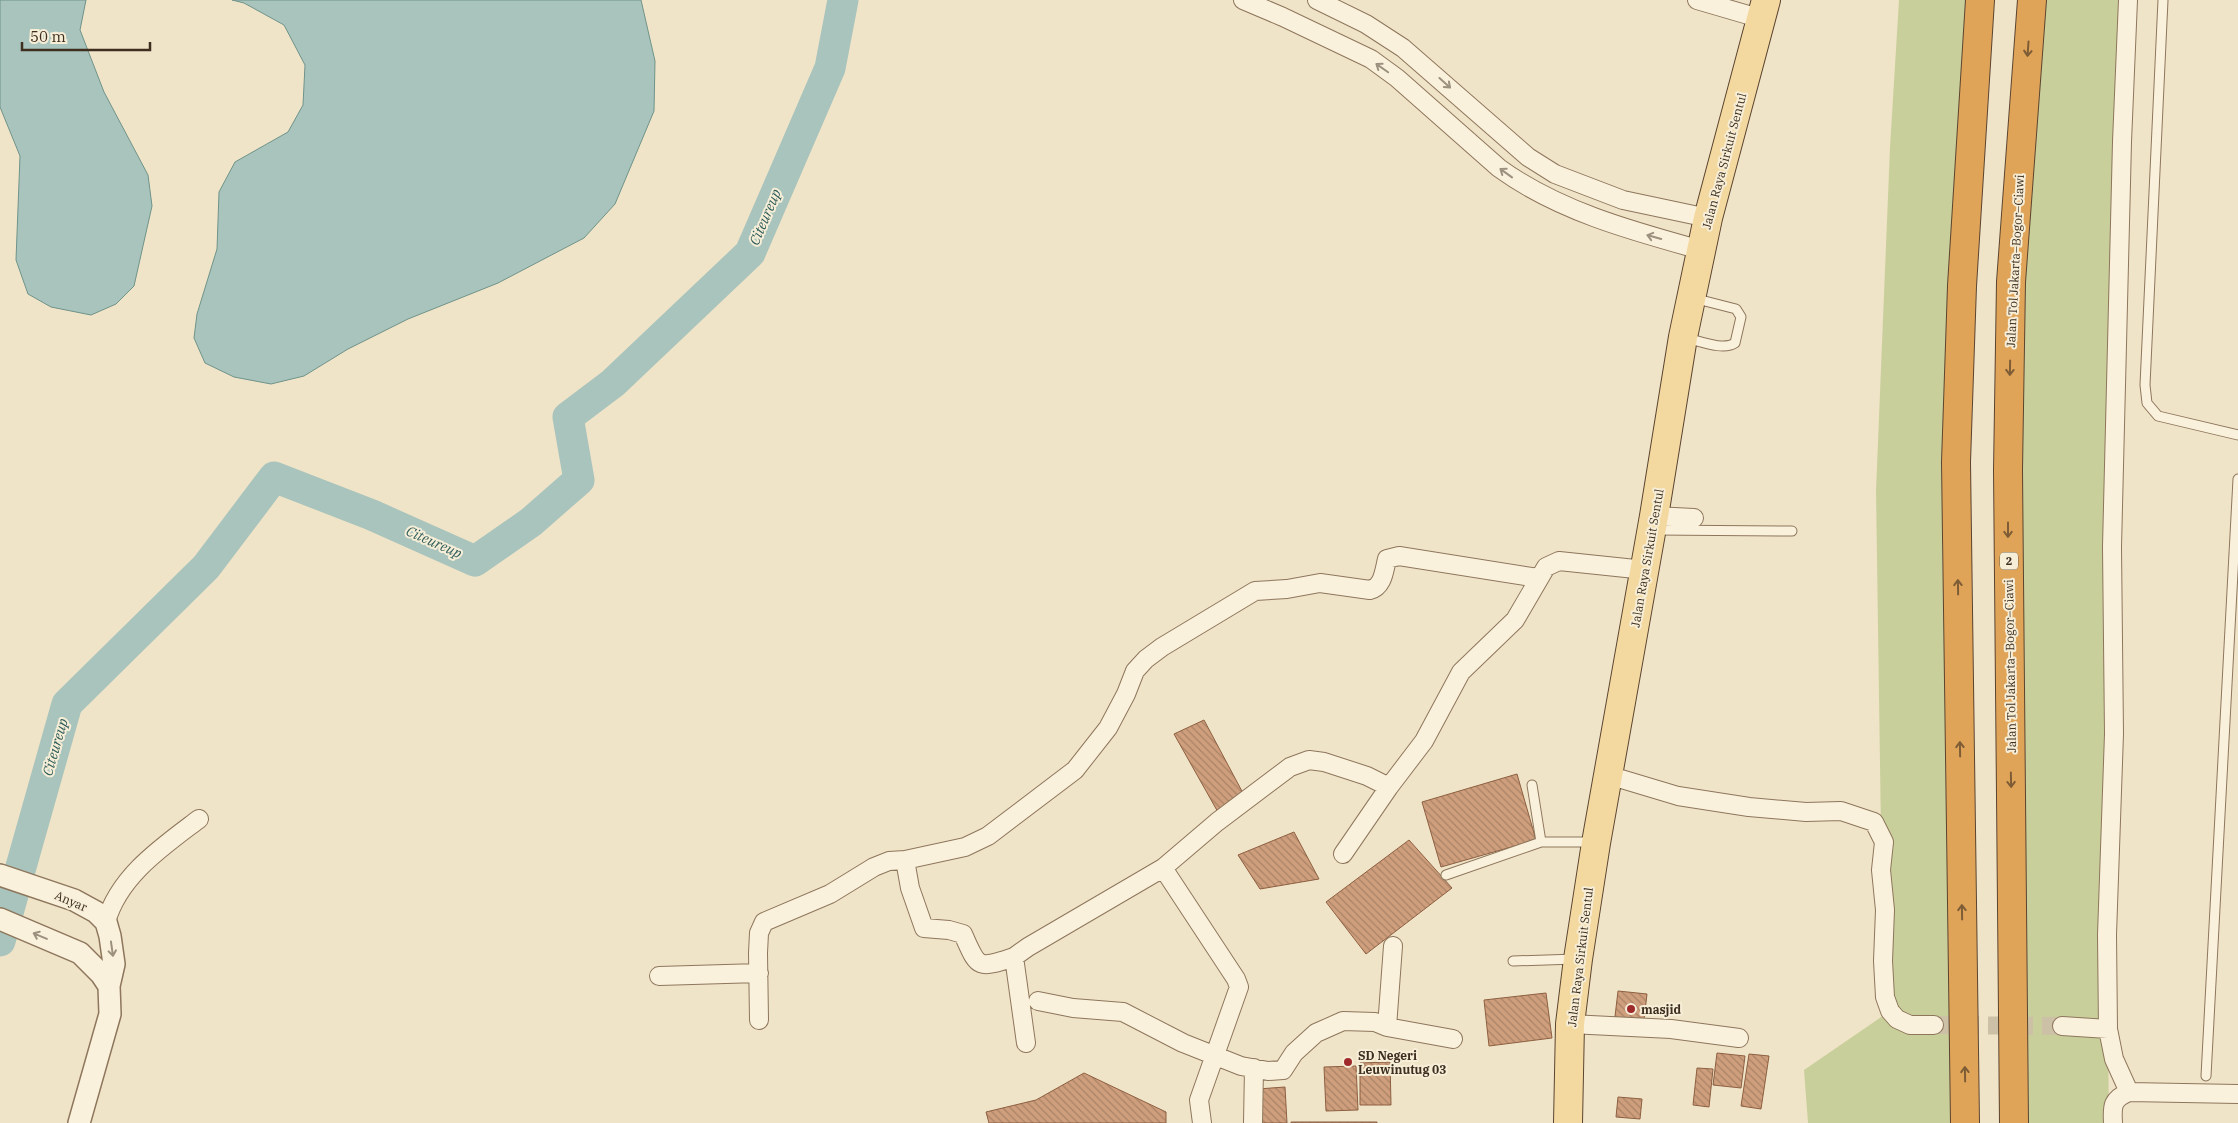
<svg xmlns="http://www.w3.org/2000/svg" width="2238" height="1123" viewBox="0 0 2238 1123" font-family="'IBM Plex Serif',serif">
<defs>
<pattern id="building-back-hatch" width="6" height="6" patternUnits="userSpaceOnUse" patternTransform="scale(1.25)"><rect width="6" height="6" fill="#cf9f7d"/><path d="M-1 5l2 2M0 0l6 6M5-1l2 2" fill="none" stroke="#a98266"/></pattern>
</defs>
<rect width="100%" height="100%" fill="#f0e4c8"/>
<path fill="#c9cf9b" d="M1899,0H1981L1962,286L1965,1123H1808L1804,1070L1890,1011L1881,833L1876,491L1890,147Z
M2032,0H2129L2107,935L2109,1123H2014L2010,351Z"/>
<path fill="#a9c4bc" stroke="#6f938a" d="M0,0H86L80,30L104,92L148,175L152,206L134,286L116,304L91,315L51,307L28,294L16,260L20,156L0,107Z
M232,0H641L655,61L654,111L615,204L584,238L498,283L408,319L348,349L304,376L271,384L234,377L205,363L194,338L197,314L217,249L219,192L235,162L288,132L303,105L305,65L284,25L244,3Z"/>
<g fill="none" stroke-linecap="round" stroke-linejoin="round">
<path stroke="#a9c4bc" stroke-width="31" d="M0,941L67,704L206,567L274,477L372,515L475,561L531,522L579,480L568,417L613,383L750,253L830,68L843,0"/>
</g>
<path fill="url(#building-back-hatch)" stroke="#8d5f41" d="M1204,720L1244,795L1219,814L1174,734Z
M1517,774L1536,840L1441,867L1422,802Z
M1294,832L1319,879L1260,889L1238,855Z
M1409,840L1452,888L1366,954L1326,902Z
M1618,991L1647,994L1643,1028L1614,1025Z
M1546,993L1552,1038L1489,1046L1484,1000Z
M1717,1053L1745,1056L1741,1088L1713,1085Z
M1749,1054L1769,1056L1761,1109L1741,1106Z
M1390,1062L1391,1105H1360V1063Z
M1356,1066L1358,1110L1326,1111L1324,1067Z
M1697,1068L1713,1069L1709,1107L1693,1105Z
M1084,1073L1166,1112V1123H989L986,1112L1036,1100Z
M1285,1087L1287,1123H1260L1258,1089Z
M1618,1097L1642,1099L1640,1119L1616,1117Z
M1291,1122H1377V1123H1291Z"/>
<g fill="none" stroke-linecap="round" stroke-linejoin="round">
<path stroke="#ccc0a6" stroke-width="18" stroke-dasharray="18 9" stroke-linecap="butt" d="M1934,1025L2062,1026"/>
<defs>
<path id="service" d="M2163,0L2145,385L2147,403L2158,416L2238,435
M1686,338C1700,341 1723,351 1735,343L1741,317L1736,309L1693,298
M1655,530L1792,531
M1532,785L1541,842
M1446,875L1541,842H1593
M1513,961L1576,959
M2206,1076L2238,479"/>
<path id="minor" d="M1243,0L1283,17L1371,59L1397,78L1499,168C1558,211 1632,231 1701,250
M1317,0L1366,24L1403,48L1528,157L1555,174L1623,200L1708,218
M1697,0L1762,19
M1654,516L1694,518
M1608,775L1678,796L1749,807L1806,812L1841,811L1874,822L1884,842L1881,870L1885,910L1883,961L1885,997L1890,1011L1897,1019L1910,1025H1934
M1343,854L1389,787
M905,860L910,888L924,928L949,930L963,934C978,967 976,970 1014,957
M1163,868L1236,979L1239,987L1199,1100L1202,1123
M106,922C119,876 162,847 199,819
M659,976L759,973
M1038,1001L1073,1008L1123,1012L1183,1043L1241,1066L1268,1071L1283,1070L1294,1053L1316,1033L1343,1021L1375,1022L1387,1027L1453,1039
M759,1020L758,953L759,933L764,922L830,894L874,867L889,861L905,860L965,847L988,836L1075,770L1108,728L1126,694L1135,671L1146,659L1162,647L1255,591L1287,589L1320,583L1370,590C1383,587 1384,571 1387,559L1399,556L1538,578
M1570,1024L1671,1029L1739,1038
M2062,1026L2108,1029L2114,1059L2129,1092
M1387,1027L1393,946
M2108,1029L2107,935L2114,734L2112,547L2122,142L2128,0
M1026,1043L1014,957L1028,947L1163,868L1217,822L1290,767L1309,760L1324,762L1367,776L1389,787L1424,741L1461,672L1515,620L1546,567L1559,561L1645,570
M1253,1123L1254,1068
M2113,1123C2112,1106 2112,1099 2129,1092L2238,1094"/>
<path id="tertiary" d="M0,875L74,900L96,912L106,922L110,936L114,964L109,986L110,1014L79,1123
M0,919L80,953L101,974L109,986"/>
<path id="primary" d="M1568,1123L1570,1024L1578,959L1596,843L1654,516L1683,337L1708,218L1766,0"/>
<path id="motorway" d="M1965,1123L1956,462L1962,286L1980,0
M2014,1123L2008,470L2011,282L2032,0"/>
</defs>
<use href="#service" stroke="#8d765c" stroke-width="11"/>
<use href="#minor" stroke="#8d765c" stroke-width="20"/>
<use href="#tertiary" stroke="#8d765c" stroke-width="24"/>
<use href="#primary" stroke="#5b4430" stroke-width="30"/>
<use href="#motorway" stroke="#5b4430" stroke-width="30"/>
<use href="#service" stroke="#faf1dc" stroke-width="9"/>
<use href="#minor" stroke="#faf1dc" stroke-width="18"/>
<use href="#tertiary" stroke="#faf1dc" stroke-width="21"/>
<use href="#primary" stroke="#f3d9a0" stroke-width="28"/>
<use href="#motorway" stroke="#e0a458" stroke-width="28"/>
</g>
<defs><path id="oneway-shaft" d="M-6 0H5M1.5-3L5.5 0L1.5 3" fill="none" stroke-width="1.6" stroke-linecap="round" stroke-linejoin="round" transform="scale(1.25)"/></defs>
<g stroke="#7e5d36">
<use href="#oneway-shaft" transform="translate(2028 49) rotate(94)"/>
<use href="#oneway-shaft" transform="translate(2010 368) rotate(91)"/>
<use href="#oneway-shaft" transform="translate(2008 530) rotate(90)"/>
<use href="#oneway-shaft" transform="translate(1958 587) rotate(-91)"/>
<use href="#oneway-shaft" transform="translate(1960 749) rotate(-91)"/>
<use href="#oneway-shaft" transform="translate(2011 780) rotate(89)"/>
<use href="#oneway-shaft" transform="translate(1962 912) rotate(-91)"/>
<use href="#oneway-shaft" transform="translate(1965 1074) rotate(-91)"/>
</g>
<g stroke="#9c907e">
<use href="#oneway-shaft" transform="translate(1382 68) rotate(-145)"/>
<use href="#oneway-shaft" transform="translate(1445 83) rotate(42)"/>
<use href="#oneway-shaft" transform="translate(1506 173) rotate(-144)"/>
<use href="#oneway-shaft" transform="translate(1654 237) rotate(-164)"/>
<use href="#oneway-shaft" transform="translate(40 936) rotate(-157)"/>
<use href="#oneway-shaft" transform="translate(112 949) rotate(82)"/>
</g>
<g fill="#9e2a2b" stroke="#f7eed8" stroke-width="2">
<circle cx="1631" cy="1009" r="5"/>
<circle cx="1348" cy="1062" r="5"/>
</g>
<g text-anchor="middle" dominant-baseline="central" stroke-width="4" stroke-linejoin="round" paint-order="stroke">
<rect fill="#f7eed8" stroke="#756857" stroke-width="1" x="2000" y="552.5" width="18" height="17" rx="4"/>
<g font-size="11" font-weight="bold" fill="#3d2e20">
<text x="2009" y="561">2</text>
</g>
<g font-size="12" fill="#3d2e20" stroke="#f7eed8">
<text transform="translate(1724 161) rotate(-75)">Jalan Raya Sirkuit Sentul</text>
<text transform="translate(2015 261) rotate(-87)">Jalan Tol Jakarta–Bogor–Ciawi</text>
<text transform="translate(1647 558) rotate(-80)">Jalan Raya Sirkuit Sentul</text>
<text transform="translate(2010 666) rotate(-91)">Jalan Tol Jakarta–Bogor–Ciawi</text>
<text transform="translate(71 901) rotate(23)">Anyar</text>
<text transform="translate(1580 957) rotate(-83)">Jalan Raya Sirkuit Sentul</text>
</g>
<g font-size="12" font-weight="bold" fill="#3d2e20" stroke="#f7eed8" text-anchor="start">
<text x="1641" y="1009">masjid</text>
<text x="1358" y="1055">SD Negeri<tspan x="1358" dy="14">Leuwinutug 03</tspan></text>
</g>
<g font-size="14" font-style="italic" fill="#2f5d5a" stroke="#f7eed8">
<text transform="translate(765 217) rotate(-67)">Citeureup</text>
<text transform="translate(434 542) rotate(24)">Citeureup</text>
<text transform="translate(55 747) rotate(-74)">Citeureup</text>
</g>
</g>
<path d="M22 42v8h128v-8" fill="none" stroke="#3d2e20" stroke-width="2.5"/>
<text x="30" y="42" font-size="15" fill="#3d2e20" stroke="#f7eed8" stroke-width="4" paint-order="stroke">50 m</text>
</svg>
